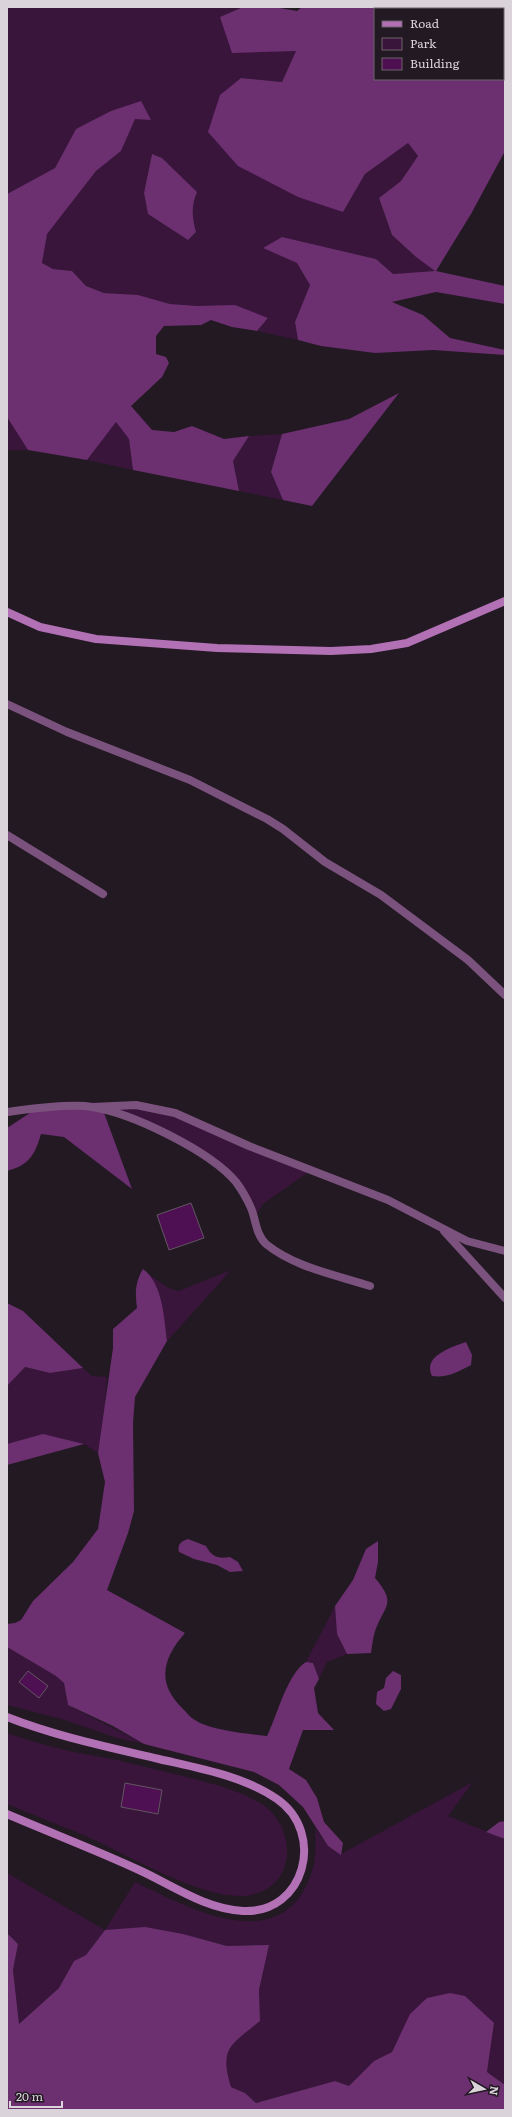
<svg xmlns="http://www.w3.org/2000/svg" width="512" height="2117" viewBox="0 0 512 2117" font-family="Literata,serif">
<rect width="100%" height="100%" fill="#221922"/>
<path fill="#39153b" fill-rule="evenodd" d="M7,7H243L220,17L296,51L282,82L241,78L343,212L365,174L408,143L418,156L401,181L379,198L392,235L416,257L436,271L393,274L376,259L282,237L264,248L297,263L310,285L295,322L298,340L257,331L268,318L198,306L170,304L138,295L104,293L86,286L72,271L53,269L42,263L46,234L96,171L121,151L141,101L76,129L55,168L7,194ZM152,154L162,158L197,192C191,207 192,216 196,232L188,240L148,214L144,193Z
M7,417L28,450H7Z
M116,421L129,439L133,470L87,460Z
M282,434L271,472L283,500L239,491L233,461L249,436Z
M119,1105L149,1106L311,1170L263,1204L254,1218L246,1198L208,1158L116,1114Z
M231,1270L170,1338L167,1341L160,1298L150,1275L168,1288L179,1291Z
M24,1367L50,1373L83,1368L92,1376L107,1377L104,1423L98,1453L84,1444H7V1386Z
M335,1606L337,1634L347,1654L327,1662L319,1679L313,1663L306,1662Z
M7,1647L56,1676L64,1683L68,1705L144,1744L117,1738L65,1720L7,1705Z
M7,1733C23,1738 40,1744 57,1748C76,1753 97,1756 117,1760C135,1764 153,1769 171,1773C201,1781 233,1787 260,1803C295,1824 299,1881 255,1894C216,1906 138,1861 103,1844C72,1829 39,1818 7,1804Z
M473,1782L448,1816L505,1839V2085L487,2072L494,2023L397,2040L392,2052L374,2061L349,2086L335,2081L256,2103L245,2093L231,2087C219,2046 231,2045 260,2021L259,1990L269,1945L227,1946L183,1934L105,1930L86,1955L74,1961L59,1988L19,2024L13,1970L18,1944L7,1933V1873L105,1930L135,1882C180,1903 263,1951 301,1895C315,1874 317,1853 315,1828L328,1846L341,1854Z"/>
<path fill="#6c2f70" d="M243,7H274L297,11L302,7H426L427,9H375V79H503V9H474V7H505V151L471,214L436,271L505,286V304L436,292L392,302L423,315L450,338L505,350V355L433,350L375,353L321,346L298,340L295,322L310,285L297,263L263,248L282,237L376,259L393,274L435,271L416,257L392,235L379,198L401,181L418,156L408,143L365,174L343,212L298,197L238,166L208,132L220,95L241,78L282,82L296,51L232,53L220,17Z
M141,101L151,120L135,119L121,151L96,171L47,234L42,263L53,269L72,271L86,286L104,293L138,295L170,304L198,306L235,305L268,318L257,331L232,327L211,320L201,325L164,326L156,336V354L166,357L169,363L162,377L131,406L152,430L174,432L192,426L224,439L249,436L233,461L239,491L133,470L129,439L116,422L87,460L28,450L7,417V194L55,168L76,129L111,111Z
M152,154L162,158L197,192C191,207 192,216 196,232L188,240L148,214L144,193Z
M399,393L312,506L283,500L271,472L282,434L349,419Z
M64,1107L103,1110L132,1189L64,1137L41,1134C35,1155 29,1165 7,1171V1128L36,1109Z
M143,1269C163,1284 164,1318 167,1341L135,1397L133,1423L134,1511L128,1533L107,1590L185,1633C162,1659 156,1684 184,1710C187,1713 191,1718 195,1720C209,1730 249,1734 267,1736C277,1716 287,1674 306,1662L313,1663L319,1679L314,1688L318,1713L334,1730H303L289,1769L306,1780L317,1798L324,1822L343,1843L341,1855L328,1846L303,1807L279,1785L254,1772L144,1744L113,1726L68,1705L64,1683L56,1676L7,1647V1624L15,1623L21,1620L33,1601L73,1562L98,1529L105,1482L98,1453L113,1348V1329L137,1308C135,1294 135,1282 143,1269Z
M7,1303L23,1311L83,1368L50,1373L25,1367L7,1386Z
M466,1342L472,1355L471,1365C458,1372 447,1378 432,1376C422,1356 452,1347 466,1342Z
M43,1434L84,1444L7,1465V1444Z
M188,1539L206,1546C212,1557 218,1559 230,1557L238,1562L243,1571L230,1572L217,1565L194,1559L179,1552C177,1545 181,1541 188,1539Z
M378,1541V1562L375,1578C397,1604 385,1604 375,1631C373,1638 372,1646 371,1653L347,1654L337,1634L335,1606L353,1580L366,1549Z
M393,1671L401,1675V1689L391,1709L384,1711L376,1704L377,1692L384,1688L386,1678Z
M505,1821V1839L486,1832L499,1822Z
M145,1927L183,1934L227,1946L269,1945L259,1990L260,2021C231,2045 219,2047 231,2087L245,2093L256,2103L335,2081L349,2086L374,2061L392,2052L410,2014L427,1998L450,1993L465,1996L494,2023L487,2072L505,2085V2110H7V1933L18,1944L13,1970L19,2024L59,1988L74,1961L86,1955L105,1930Z"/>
<path fill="#4e1052" stroke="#615661" d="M191,1203L204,1238L169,1250L157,1215Z
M28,1671L48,1686L39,1698L19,1682Z
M125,1783L162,1790L158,1814L121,1807Z"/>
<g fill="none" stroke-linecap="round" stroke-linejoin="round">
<path stroke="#7b527d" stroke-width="8" d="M7,704L67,732L190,780L267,819L283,829L325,862L381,895L468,960L505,995
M7,835L103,894
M92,1107L136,1105L175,1113L249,1146L388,1200L467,1241L505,1251
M7,1112C29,1109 71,1103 92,1107C132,1113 210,1151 236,1182C242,1190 247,1199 251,1208C256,1220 256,1235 266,1244C294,1267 336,1275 370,1286
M444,1231L505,1298"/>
<path stroke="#b270b5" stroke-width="8" d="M7,612L40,627L96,639L217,648L331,651L371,649L407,643L505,601
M7,1717C55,1736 108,1747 159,1759C198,1768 244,1776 277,1799C326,1833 305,1914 243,1911C205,1909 172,1885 139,1870C96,1850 51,1833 7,1814"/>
</g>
<rect width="512" height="2117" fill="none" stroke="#dad3da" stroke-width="16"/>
<rect x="374" y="8" width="130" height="72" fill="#221922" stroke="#6c636c"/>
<rect x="382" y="21" width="20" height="6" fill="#b270b5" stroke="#6c636c"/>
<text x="410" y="28" font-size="12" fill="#dad3da">Road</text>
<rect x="382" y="38" width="20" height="12" fill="#39153b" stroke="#6c636c"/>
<text x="410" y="48" font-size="12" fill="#dad3da">Park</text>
<rect x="382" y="58" width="20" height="12" fill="#4e1052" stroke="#6c636c"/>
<text x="410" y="68" font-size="12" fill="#dad3da">Building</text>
<g transform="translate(484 2089) rotate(99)" stroke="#221922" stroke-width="3" paint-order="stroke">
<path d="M0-3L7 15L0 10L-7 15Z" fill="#dad3da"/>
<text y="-6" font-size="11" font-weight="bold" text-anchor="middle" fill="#dad3da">N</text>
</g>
<path d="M10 2101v6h52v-6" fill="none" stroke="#dad3da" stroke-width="2"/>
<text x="16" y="2101" font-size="12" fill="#dad3da" stroke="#221922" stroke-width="3" paint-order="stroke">20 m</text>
</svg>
